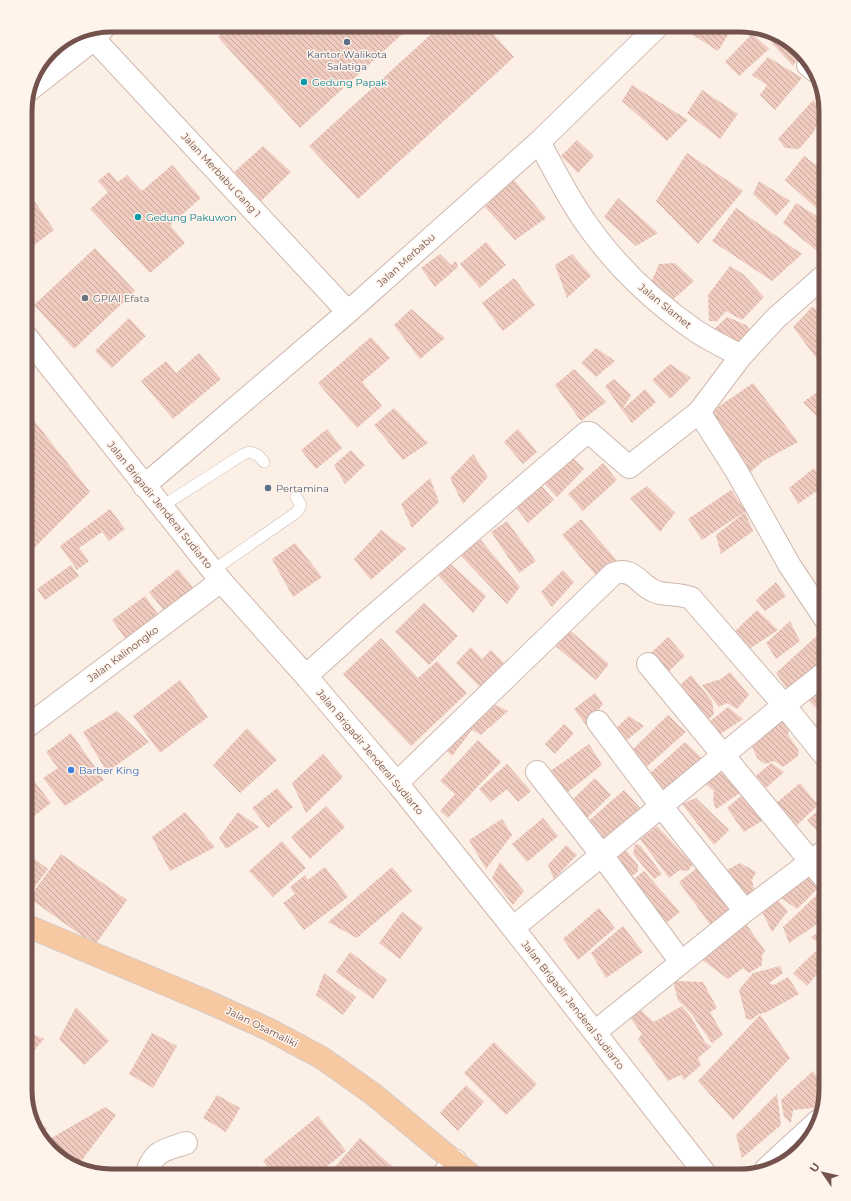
<svg xmlns="http://www.w3.org/2000/svg" width="851" height="1201" viewBox="0 0 851 1201" font-family="Montserrat,sans-serif">
<defs>
<pattern id="building-back-hatch" width="6" height="6" patternUnits="userSpaceOnUse"><rect width="6" height="6" fill="#efcabf"/><path d="M-1 5l2 2M0 0l6 6M5-1l2 2" fill="none" stroke="#c6a79d"/></pattern>
</defs>
<rect width="100%" height="100%" fill="#fbefe6"/>
<path fill="url(#building-back-hatch)" d="M231,25H412L300,128L218,37Z
M441,25H485L514,57L358,199L309,146Z
M695,25H734L718,51L690,33Z
M752,34L769,49L739,76L725,62Z
M775,34L783,37L801,54L793,66L770,41Z
M768,57L802,78L775,110L760,95L767,85L752,75Z
M632,85L688,120L667,141L622,101Z
M702,90L738,114L720,139L687,113Z
M813,100L824,111L813,133L799,149L785,148L778,139Z
M826,117V139L818,129Z
M577,140L594,156L578,173L561,156Z
M263,146L291,172L258,204L230,176Z
M687,153L743,191L698,244L656,201Z
M804,156L826,172V217L785,180Z
M172,165L201,198L170,225L185,243L150,273L90,209L108,192L98,181L109,172L118,182L127,175L142,191Z
M513,179L546,218L515,240L485,207Z
M759,181L790,201L776,216L753,194Z
M25,187L54,230L25,252Z
M618,198L658,233L636,246L604,217Z
M796,203L826,222V240L817,251L783,223Z
M736,208L802,254L772,281L712,241Z
M486,242L506,265L480,288L460,264Z
M95,248L135,291L74,349L34,305Z
M440,254L451,265L456,261L458,267L435,287L421,268Z
M572,254L591,276L567,298L555,265Z
M675,263L694,281L670,302L649,287L659,264Z
M730,266L743,274L764,297L742,320L726,311L717,321H709L708,295Z
M514,278L535,305L503,331L482,303Z
M812,307L826,316V371L793,327Z
M411,309L445,338L420,359L394,325Z
M727,317L746,325L750,330L733,349L709,334Z
M129,318L146,336L112,368L95,351Z
M371,337L390,358L362,382L382,406L357,428L318,383Z
M596,348L615,361L596,377L581,363Z
M199,353L221,379L173,419L141,381L166,361L176,373Z
M670,364L691,378L670,399L652,380Z
M574,369L606,402L581,421L555,385Z
M614,379L631,395L622,410L605,386Z
M753,383L798,442L763,461L745,477L705,416Z
M645,389L656,402L632,423L622,410Z
M819,391L826,395V426L803,402Z
M394,408L428,443L403,460L374,425Z
M25,409L90,492L30,552L25,545Z
M327,429L342,448L316,469L301,450Z
M518,429L537,452L523,464L504,442Z
M351,450L365,465L345,484L334,465Z
M568,453L584,469L557,497L541,480Z
M473,454L488,477L463,504L450,478Z
M603,463L617,480L583,511L568,494Z
M814,468L825,485L798,504L789,488Z
M430,478L439,502L412,528L401,504Z
M540,484L554,500L528,523L515,507Z
M647,486L675,513L660,532L630,498Z
M731,490L746,511L702,540L688,519Z
M110,509L125,529L109,541L102,532L79,548L89,561L77,570L60,546Z
M745,512L753,531L721,554L716,535Z
M581,519L618,562L599,579L562,535Z
M507,521L536,561L519,573L491,532Z
M381,530L406,549L371,580L354,559Z
M479,538L520,587L507,604L461,556Z
M295,543L322,577L293,597L272,559Z
M446,560L486,596L473,613L435,572Z
M71,565L79,576L45,600L37,589Z
M178,569L195,590L166,613L149,592Z
M563,570L574,582L552,607L541,592Z
M776,582L786,596L765,611L756,600Z
M145,596L160,617L128,642L112,620Z
M424,603L458,636L429,665L395,632Z
M757,610L778,630L745,652L731,635Z
M790,621L800,641L776,659L766,643Z
M567,628L609,664L596,680L553,644Z
M824,629L826,634V665L792,696L776,673Z
M668,637L685,656L667,673L651,653Z
M381,638L418,678L437,661L467,693L411,746L343,674Z
M471,647L482,659L491,650L508,667L484,691L456,663Z
M730,672L749,695L737,709L727,703L719,707L702,685L721,679Z
M691,675L712,701L714,714L703,725L678,687Z
M180,680L208,717L160,753L133,716Z
M826,685V706L820,711L808,700Z
M595,693L603,704L586,725L574,709Z
M489,702L508,711L481,735L472,730L452,756L443,747Z
M728,707L743,719L714,738L709,722Z
M117,711L149,742L107,772L83,732Z
M668,715L686,732L643,770L630,752Z
M629,716L644,726L621,745L610,734Z
M782,718L790,724L788,735L799,751L798,756L783,767L774,761L765,764L757,758L750,741Z
M564,724L574,733L555,754L545,744Z
M247,728L277,760L240,793L213,765Z
M71,733L104,780L65,806L43,778L58,768L46,752Z
M478,740L501,762L448,818L440,811L455,794L440,781Z
M685,742L707,763L664,798L648,775Z
M589,744L602,765L564,795L546,774Z
M323,754L343,777L306,813L292,783Z
M771,763L784,772L766,788L756,776Z
M507,764L531,791L518,802L507,789L491,802L479,789Z
M25,769L51,803L25,823Z
M717,771L737,782L743,791L716,809L713,801L714,791L705,783Z
M595,778L611,795L587,818L571,801Z
M800,783L818,805L791,831L775,804Z
M277,788L293,807L268,828L252,808Z
M624,790L642,810L602,846L584,825Z
M748,790L771,815L744,832L727,808Z
M696,798L729,830L714,845L682,804Z
M826,804V833L822,836L807,820Z
M326,806L345,827L310,859L291,837Z
M185,812L215,847L170,871L152,837Z
M238,812L259,827L226,849L219,838Z
M543,818L558,836L527,862L512,844Z
M502,819L512,835L486,869L469,840Z
M657,826L693,864L688,871L680,870L669,878L640,839Z
M282,841L306,868L273,897L249,871Z
M635,844L640,845L662,874L654,879L633,854Z
M566,845L577,855L554,879L548,865Z
M624,848L638,865V871L626,881L608,860Z
M61,854L127,900L95,945L29,898Z
M29,855L48,869L25,900V862Z
M500,862L524,891L513,905L492,878Z
M740,863L756,872L752,880L754,890L742,901L727,870Z
M702,864L733,909L714,930L679,882Z
M325,867L348,897L304,930L283,903L295,894L290,887L305,875L308,880Z
M392,867L412,891L357,938L328,922Z
M805,868L819,887L797,909L778,896Z
M644,871L680,912L666,923L653,904L646,908L628,884Z
M823,889L826,892V918L789,943L783,927Z
M774,896L788,911L772,932L758,903Z
M599,908L615,928L578,960L563,939Z
M402,912L423,928L400,959L379,943Z
M746,924L765,951L762,955V965L749,973L743,968L728,979L698,957Z
M623,926L643,952L606,978L591,953Z
M820,932L826,936V964L807,986L793,973L818,949L817,942L811,937Z
M350,952L387,980L373,999L336,972Z
M780,966L783,973L769,983L774,985L788,977L799,994L767,1012L759,1014L751,1020L746,1018L739,990L753,973Z
M324,973L356,997L343,1015L316,995Z
M673,981L703,982L717,1008L710,1012L723,1035L712,1043L690,1012L678,1000Z
M682,1006L691,1017L705,1042L711,1047L698,1058L701,1065L684,1080L681,1075L668,1081L638,1039L642,1034L627,1013L637,1007L654,1022Z
M76,1007L109,1041L84,1065L59,1039Z
M760,1015L790,1058L733,1120L698,1081Z
M25,1031L44,1039L25,1061Z
M152,1033L177,1046L153,1088L129,1074Z
M494,1042L537,1084L506,1115L464,1073Z
M813,1071L826,1090L823,1103L812,1108L793,1110L791,1123L784,1117L781,1100Z
M466,1085L484,1102L458,1131L440,1113Z
M777,1094L781,1125L742,1158L736,1135Z
M217,1095L240,1108L226,1132L203,1118Z
M105,1107L116,1115L78,1165L46,1141Z
M318,1116L346,1151L315,1176H275L263,1161Z
M32,1118L47,1128L40,1137L37,1133Z
M360,1138L394,1168L387,1176H327Z"/>
<g fill="none" stroke-linecap="round" stroke-linejoin="round">
<defs>
<path id="lane" d="M161,507L242,455L249,452L258,455L264,462
M212,571L297,512L301,505L296,497"/>
<path id="street" d="M94,39L348,312
M808,65L815,71
M539,142C554,169 568,198 586,223C615,265 654,302 696,331C710,340 726,348 741,356L775,319L826,274
M741,356L699,412L737,472L790,566L826,620
M144,486L348,312L539,142L659,25
M648,664L826,880
M306,676L367,621L586,433H590L629,467L699,412
M598,722L662,807L745,911
M25,728L221,581
M537,772L601,854L681,962
M397,783L613,574C635,565 640,589 660,593C670,595 681,594 691,598L784,705L826,757
M513,928L784,705L826,672
M595,1032L745,911L826,850
M766,1169L818,1121
M146,1176C153,1150 163,1151 186,1143
M442,1176L455,1160"/>
<path id="secondary" d="M29,90L94,39L105,26
M25,335L221,581L306,676L397,783L513,928L707,1176"/>
<path id="primary" d="M25,925L208,1002L270,1030L322,1058L373,1094L472,1176"/>
</defs>
<use href="#lane" stroke="#ceb8af" stroke-width="12"/>
<use href="#street" stroke="#ceb8af" stroke-width="24"/>
<use href="#secondary" stroke="#d1b7ad" stroke-width="24"/>
<use href="#primary" stroke="#d5cbc9" stroke-width="24"/>
<use href="#lane" stroke="#fff" stroke-width="11"/>
<use href="#street" stroke="#fff" stroke-width="22"/>
<use href="#secondary" stroke="#fff" stroke-width="22"/>
<use href="#primary" stroke="#f6c9a2" stroke-width="22"/>
</g>
<g fill="#5c6f8a" stroke="#fef4ec" stroke-width="1.5">
<circle cx="347" cy="42" r="4"/>
<circle cx="268" cy="488" r="4"/>
</g>
<g fill="#0f9aa8" stroke="#fef4ec" stroke-width="1.5">
<circle cx="304" cy="82" r="4"/>
<circle cx="138" cy="217" r="4"/>
</g>
<circle fill="#6b7280" stroke="#fef4ec" stroke-width="1.5" cx="85" cy="298" r="4"/>
<circle fill="#3f7fe0" stroke="#fef4ec" stroke-width="1.5" cx="71" cy="770" r="4"/>
<g text-anchor="middle" dominant-baseline="central" stroke-width="3" stroke-linejoin="round" paint-order="stroke">
<g font-size="10" fill="#4e5e75" stroke="#fef4ec">
<text x="347" y="54">Kantor Walikota<tspan x="347" dy="12">Salatiga</tspan></text>
<text x="276" y="488" text-anchor="start">Pertamina</text>
</g>
<g font-size="10" fill="#0d838f" stroke="#fef4ec" text-anchor="start">
<text x="312" y="82">Gedung Papak</text>
<text x="146" y="217">Gedung Pakuwon</text>
</g>
<g font-size="10" fill="#73534c" stroke="#fef4ec">
<text transform="translate(221 175) rotate(47)">Jalan Merbabu Gang 1</text>
<text transform="translate(406 260) rotate(-42)">Jalan Merbabu</text>
<text transform="translate(665 306) rotate(39)">Jalan Slamet</text>
<text transform="translate(160 505) rotate(51)">Jalan Brigadir Jenderal Sudiarto</text>
<text transform="translate(123 654) rotate(-37)">Jalan Kalinongko</text>
<text transform="translate(370 752) rotate(50)">Jalan Brigadir Jenderal Sudiarto</text>
<text transform="translate(573 1005) rotate(52)">Jalan Brigadir Jenderal Sudiarto</text>
<text transform="translate(262 1027) rotate(26)">Jalan Osamaliki</text>
</g>
<g font-size="10" fill="#5b616d" stroke="#fef4ec" text-anchor="start">
<text x="93" y="298">GPIAI Efata</text>
</g>
<g font-size="10" fill="#366cbe" stroke="#fef4ec" text-anchor="start">
<text x="79" y="770">Barber King</text>
</g>
</g>
<path d="M0 0H851V1201H0ZM111 32H740A79 79 0 0 1 819 111V1090A79 79 0 0 1 740 1169H111A79 79 0 0 1 32 1090V111A79 79 0 0 1 111 32Z" fill="#fef4ec" fill-rule="evenodd"/>
<path fill="none" stroke="#73534c" stroke-width="5" d="M111 32H740A79 79 0 0 1 819 111V1090A79 79 0 0 1 740 1169H111A79 79 0 0 1 32 1090V111A79 79 0 0 1 111 32Z"/>
<g transform="translate(823 1173) rotate(304)" stroke="#fef4ec" stroke-width="3" paint-order="stroke">
<path d="M0-3L7 15L0 10L-7 15Z" fill="#73534c"/>
<text y="-6" font-size="11" font-weight="bold" text-anchor="middle" fill="#73534c">U</text>
</g>
</svg>
